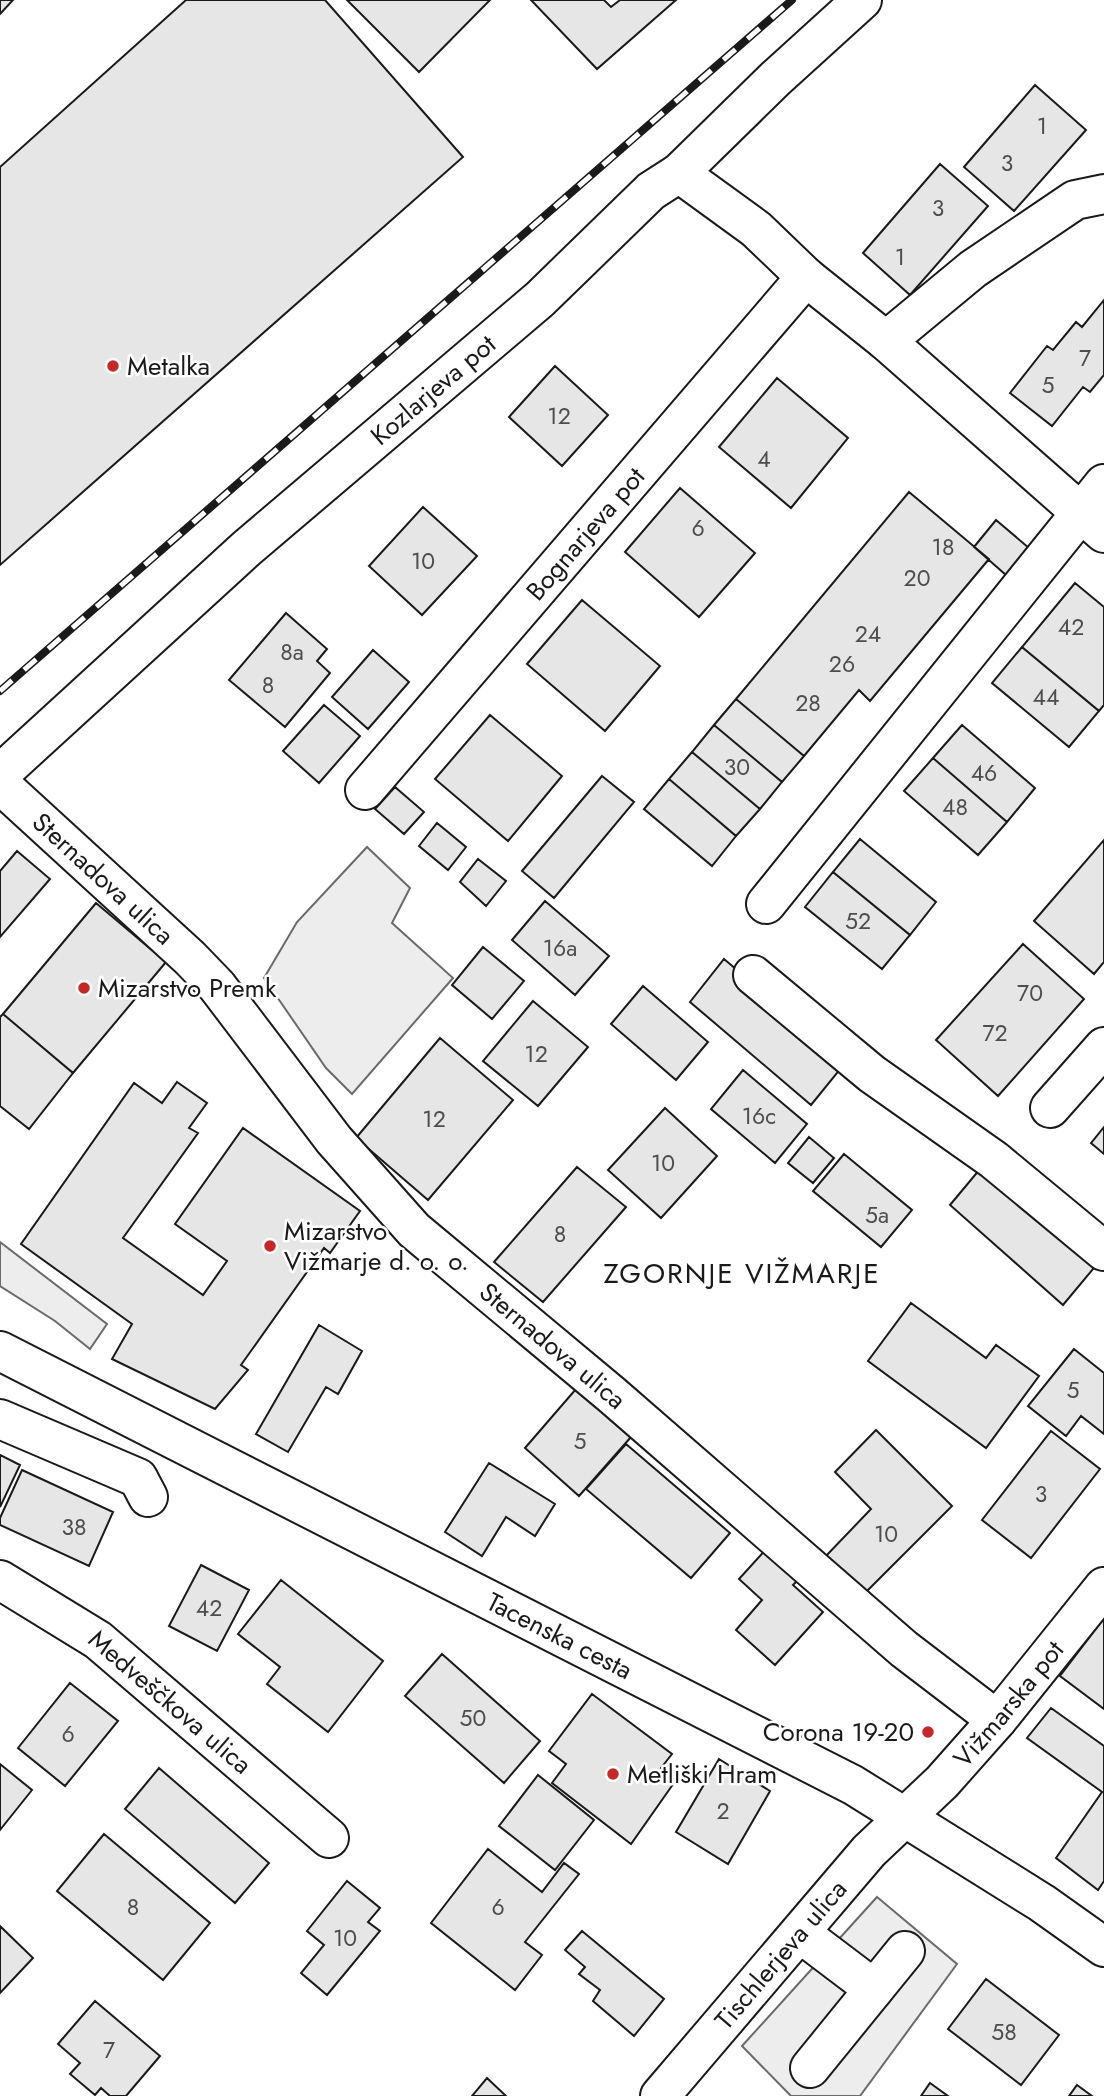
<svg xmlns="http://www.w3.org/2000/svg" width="1104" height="2096" viewBox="0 0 1104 2096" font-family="Jost,sans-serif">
<rect width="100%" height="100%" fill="#fff"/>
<path fill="#ededed" stroke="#6a6a6a" stroke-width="2" d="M367,847L410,888L392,923L453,978L352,1094L326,1068L264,978L297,922Z
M0,1242L107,1324L90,1349L55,1321L0,1286Z
M877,1897L957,1964L860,2096H791L742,2046Z"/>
<path fill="#e6e6e6" stroke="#1a1a1a" stroke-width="2" d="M0,0H13L0,14Z
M186,0H325L463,157L0,565V167Z
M347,0H490L419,72Z
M531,0H604L611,7L620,0H676L597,69Z
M1035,85L1086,130L1014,211L964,167Z
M940,164L988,206L910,295L863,253Z
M1104,300V375L1090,392L1083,387L1052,426L1010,393L1047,346L1053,350L1076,322L1082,327Z
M555,366L608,415L562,466L509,417Z
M777,378L848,438L791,508L719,447Z
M680,488L755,553L699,617L625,552Z
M909,492L989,559L870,701L859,690L804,756L736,699Z
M423,507L477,556L422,615L369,566Z
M996,520L1029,548L1006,575L974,547Z
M1075,583L1104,607V705L1099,711L1022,647Z
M582,600L660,666L605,731L527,664Z
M286,613L327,649L317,661L330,673L285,727L229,680Z
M1022,647L1099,711L1069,747L992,683Z
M373,650L409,682L368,729L332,697Z
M736,699L804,756L782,782L714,725Z
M324,705L360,736L319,783L283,751Z
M490,715L562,776L508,841L435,779Z
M714,725L782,782L760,809L692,752Z
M962,725L1035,788L1007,822L933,758Z
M692,752L760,809L736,836L669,779Z
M933,758L1007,822L978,855L904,791Z
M602,776L634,802L554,898L522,871Z
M669,779L736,836L712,866L644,809Z
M395,787L424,812L404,834L375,809Z
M437,823L466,847L448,870L419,846Z
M860,839L936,902L910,935L833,872Z
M1104,840V962L1094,974L1034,921Z
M17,851L50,879L0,937V871Z
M478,859L506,881L486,906L460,882Z
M833,872L910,935L882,969L805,907Z
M545,901L609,956L575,995L512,940Z
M96,903L166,962L73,1073L3,1014Z
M1023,944L1084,999L998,1096L936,1040Z
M483,947L524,981L492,1019L452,985Z
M724,959L846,1062L811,1105L690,1002Z
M643,986L708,1042L676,1080L611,1024Z
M533,1001L588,1047L538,1106L483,1061Z
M3,1014L73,1073L29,1129L0,1106V1017Z
M440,1038L513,1100L428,1200L356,1138Z
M743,1070L807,1124L775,1163L711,1109Z
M177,1082L207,1103L189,1128L198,1133L123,1238L203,1295L227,1261L175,1224L243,1128L360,1211L330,1253L324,1248L241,1365L248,1370L215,1409L112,1359L132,1324L21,1244L134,1083L162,1103Z
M665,1108L717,1156L661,1218L608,1170Z
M1104,1127V1154L1091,1143Z
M809,1137L834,1158L813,1183L788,1163Z
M844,1154L912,1210L881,1247L813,1191Z
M985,1163L1098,1263L1063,1305L950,1205Z
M577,1167L626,1207L543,1302L494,1262Z
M911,1303L986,1358L996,1345L1039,1376L986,1448L868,1361Z
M319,1325L362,1351L338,1394L326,1387L288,1452L256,1434Z
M1074,1349L1104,1373V1434L1081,1416L1066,1436L1028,1406Z
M576,1389L631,1437L579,1496L525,1448Z
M876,1430L952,1506L862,1596L824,1558L871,1509L835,1472Z
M1051,1431L1100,1469L1031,1558L982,1520Z
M626,1444L730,1533L691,1578L586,1489Z
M0,1455L20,1465L0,1507Z
M489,1463L555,1504L535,1536L506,1517L482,1556L445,1532Z
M22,1470L113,1512L89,1566L0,1525V1518Z
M770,1545L803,1575L793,1585L823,1612L775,1665L736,1630L762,1600L739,1579Z
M201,1565L249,1590L217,1651L169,1626Z
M281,1580L383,1661L328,1732L267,1684L280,1667L238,1634Z
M1104,1618V1709L1060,1676Z
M442,1654L540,1741L504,1783L405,1696Z
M70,1683L118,1721L65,1786L18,1748Z
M592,1694L672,1754L661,1768L676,1780L631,1844L552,1783L566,1764L549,1751Z
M1051,1708L1104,1746V1881L1098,1890L1056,1858L1102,1792L1027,1738Z
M719,1759L770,1791L728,1864L676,1832Z
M0,1764L32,1790L0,1830Z
M159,1768L269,1863L235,1903L125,1809Z
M538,1775L594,1820L555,1870L499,1826Z
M104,1834L210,1923L163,1980L57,1891Z
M488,1849L542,1892L564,1863L579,1874L525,1942L542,1955L515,1990L431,1923Z
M347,1881L380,1908L368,1922L380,1931L327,1995L301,1973L324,1945L307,1931Z
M0,1926L33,1958L0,1993Z
M582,1931L664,1999L634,2036L593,2001L600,1990L579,1974L585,1967L565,1950Z
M986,1979L1059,2035L1021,2085L948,2029Z
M95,2001L160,2056L126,2096H110L101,2088L95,2095L70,2074L80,2063L58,2044Z
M487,2078L506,2096H472Z
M930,2083L948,2096H921Z
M1077,2085L1092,2096H1069Z"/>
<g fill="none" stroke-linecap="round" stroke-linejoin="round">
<defs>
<g id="minor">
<path d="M679,173L756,229L806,277L886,341L1104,533"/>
<path d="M886,341L973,269L1075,200L1104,194"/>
<path id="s1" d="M0,774L247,548L540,299L651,191L679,173L775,79L862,0"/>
<path id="s2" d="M0,784L190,958L217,986L334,1140L414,1230L612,1395L904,1649L997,1720"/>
<path id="s3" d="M365,790L806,277"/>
<path d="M766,904L1104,484"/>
<path d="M753,975L872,1074L994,1160L1104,1251"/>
<path d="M1050,1108L1104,1047"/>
<path d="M0,1419L138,1478L148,1497"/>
<path id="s4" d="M0,1580L98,1640L329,1838"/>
<path d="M800,1933L874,1989"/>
<path d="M810,2068L905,1951"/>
<path id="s5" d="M660,2096L869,1851L942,1782L997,1720L1104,1587"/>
</g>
<g id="major">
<path id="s6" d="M0,1351L853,1785L1042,1903L1104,1947"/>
</g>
</defs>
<use href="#minor" stroke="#1a1a1a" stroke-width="42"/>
<use href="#major" stroke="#1a1a1a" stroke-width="42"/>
<use href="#minor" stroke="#fff" stroke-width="38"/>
<use href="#major" stroke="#fff" stroke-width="38"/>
<defs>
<path id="rail" d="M0,691L792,0"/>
</defs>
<use href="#rail" stroke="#1a1a1a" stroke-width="8"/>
<use href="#rail" stroke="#fff" stroke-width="5" stroke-dasharray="16" stroke-linecap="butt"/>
</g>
<g fill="#c62828" stroke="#fff" stroke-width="2.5">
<circle cx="113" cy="366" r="7"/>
<circle cx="84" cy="988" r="7"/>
<circle cx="270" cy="1246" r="7"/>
<circle cx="928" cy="1732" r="7"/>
<circle cx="613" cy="1774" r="7"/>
</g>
<g text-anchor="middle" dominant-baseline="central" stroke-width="5" stroke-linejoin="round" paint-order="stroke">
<g font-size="23" fill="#4d4d4d">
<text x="1042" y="126">1</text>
<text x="1007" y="163">3</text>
<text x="938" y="208">3</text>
<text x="900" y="257">1</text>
<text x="1085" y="358">7</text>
<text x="1048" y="385">5</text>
<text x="559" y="416">12</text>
<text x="764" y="459">4</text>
<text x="698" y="528">6</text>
<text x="943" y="547">18</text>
<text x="423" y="561">10</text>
<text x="917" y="578">20</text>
<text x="1071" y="627">42</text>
<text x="868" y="634">24</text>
<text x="292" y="652">8a</text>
<text x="842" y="664">26</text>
<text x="268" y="685">8</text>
<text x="1046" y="697">44</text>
<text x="808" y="703">28</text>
<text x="737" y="767">30</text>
<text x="984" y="773">46</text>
<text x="955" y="807">48</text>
<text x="858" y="921">52</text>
<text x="560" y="948">16a</text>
<text x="1030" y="993">70</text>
<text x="995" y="1033">72</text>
<text x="536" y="1054">12</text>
<text x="759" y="1116">16c</text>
<text x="434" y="1119">12</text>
<text x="663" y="1163">10</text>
<text x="877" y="1215">5a</text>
<text x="560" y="1234">8</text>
<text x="1073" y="1390">5</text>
<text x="580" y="1441">5</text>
<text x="1041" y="1494">3</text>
<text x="74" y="1527">38</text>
<text x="886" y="1534">10</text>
<text x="209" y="1608">42</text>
<text x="473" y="1718">50</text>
<text x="68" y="1734">6</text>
<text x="723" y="1811">2</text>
<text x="133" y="1907">8</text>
<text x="498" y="1907">6</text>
<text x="345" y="1938">10</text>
<text x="1004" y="2032">58</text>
<text x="109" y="2050">7</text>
</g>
<g font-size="26" fill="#1a1a1a" stroke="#fff" text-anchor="start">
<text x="127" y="366">Metalka</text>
<text x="98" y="988">Mizarstvo Premk</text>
<text x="284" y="1231">Mizarstvo<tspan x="284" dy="30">Vižmarje d. o. o.</tspan></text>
<text x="914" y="1732" text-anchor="end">Corona 19-20</text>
<text x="627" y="1774">Metliški Hram</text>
</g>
<g font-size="26" fill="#1a1a1a" stroke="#fff">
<text stroke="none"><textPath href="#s1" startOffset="579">Kozlarjeva pot</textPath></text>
<text stroke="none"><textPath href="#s3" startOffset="338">Bognarjeva pot</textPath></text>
<text stroke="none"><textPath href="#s2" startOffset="140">Sternadova ulica</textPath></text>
<text stroke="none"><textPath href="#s2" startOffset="791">Sternadova ulica</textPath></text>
<text stroke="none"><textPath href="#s6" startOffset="628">Tacenska cesta</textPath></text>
<text stroke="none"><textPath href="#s4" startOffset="210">Medveščkova ulica</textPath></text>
<text stroke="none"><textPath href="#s5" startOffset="525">Vižmarska pot</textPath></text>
<text stroke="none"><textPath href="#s5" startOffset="186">Tischlerjeva ulica</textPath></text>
</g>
<g font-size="28" letter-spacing="2" fill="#1a1a1a" stroke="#fff">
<text x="742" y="1273">ZGORNJE VIŽMARJE</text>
</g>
</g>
</svg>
